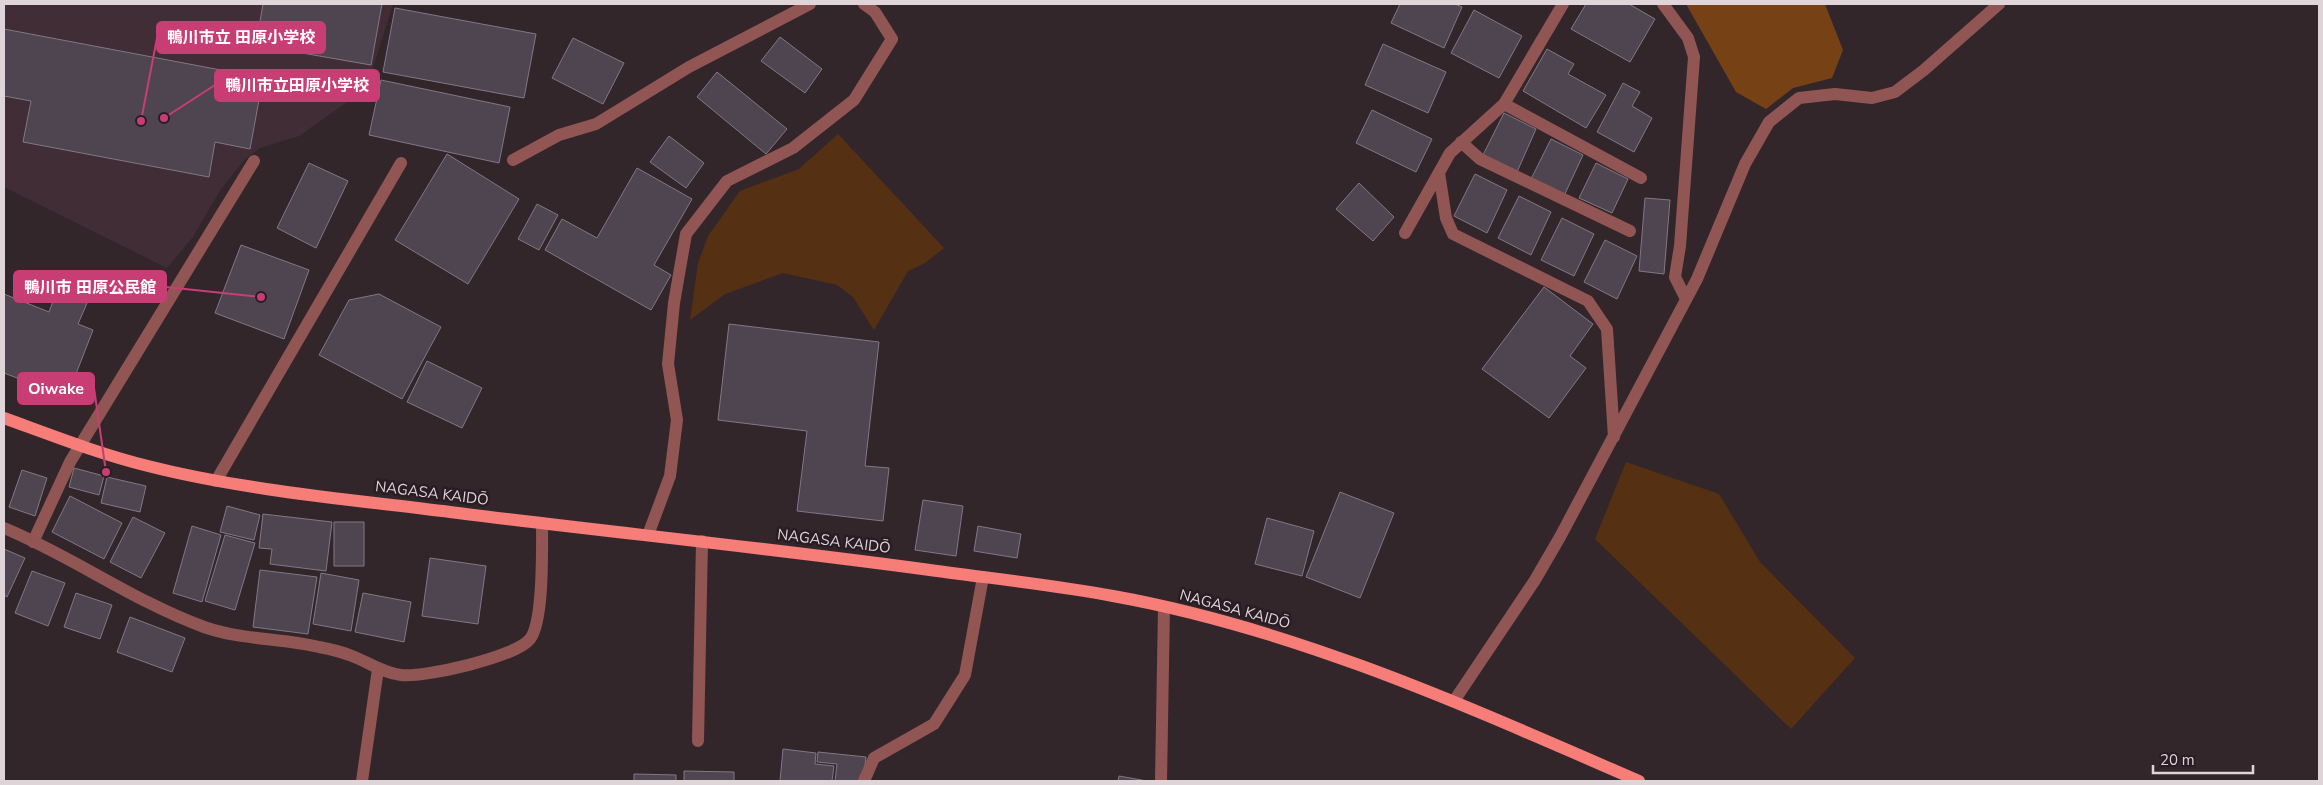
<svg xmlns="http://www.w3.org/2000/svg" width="2323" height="785" viewBox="0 0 2323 785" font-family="'Nunito Sans','Noto Sans JP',sans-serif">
<rect width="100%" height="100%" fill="#33262b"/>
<path fill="#412d36" d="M4,4H393L371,74L350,100L299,136L260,148L244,160L219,192L193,237L167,268L4,187Z"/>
<path fill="#563013" d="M838,134L944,248L925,263L908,271L874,330L853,297L837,285L783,273L725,294L690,320L698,263L708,236L740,191L799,169Z
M1626,462L1719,494L1760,562L1855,658L1791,729L1595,539Z"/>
<path fill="#764114" d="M1686,4H1825L1843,50L1832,78L1793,88L1766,109L1736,92Z"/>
<path fill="#4e4551" stroke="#827885" d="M263,4H382L371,65L256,45Z
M1400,4H1455L1462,7L1444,48L1391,23Z
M1586,4H1629L1655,19L1630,62L1571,29Z
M395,8L536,34L524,98L383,72Z
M1474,10L1522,36L1499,78L1451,53Z
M4,29L263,78L250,149L215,142L209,177L23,142L31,101L4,96Z
M780,37L822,69L805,93L761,61Z
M573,38L624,63L603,104L552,78Z
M1383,44L1446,72L1428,113L1365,85Z
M1547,49L1574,64L1568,74L1606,95L1586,128L1523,91Z
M717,72L787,129L766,154L697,97Z
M381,80L510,107L499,163L369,135Z
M1623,83L1640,92L1632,106L1652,118L1634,152L1597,132Z
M1372,110L1432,139L1416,172L1356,143Z
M1504,113L1536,129L1517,172L1483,155Z
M669,136L704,163L686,188L650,162Z
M1551,139L1583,155L1563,198L1530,181Z
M447,154L519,199L468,284L395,240Z
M309,163L348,181L316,248L277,228Z
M1596,163L1628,179L1612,213L1579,198Z
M637,168L692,199L654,265L671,275L651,310L545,250L562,219L597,238Z
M1475,174L1507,190L1487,233L1454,216Z
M1359,183L1394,217L1373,241L1336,209Z
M1519,196L1551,212L1531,255L1498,238Z
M1645,198L1670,200L1664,274L1639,271Z
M537,204L558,215L539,250L518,239Z
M1562,218L1594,234L1574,276L1541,260Z
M1605,240L1637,256L1617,299L1584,282Z
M241,245L309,270L284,339L215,313Z
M1544,287L1593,324L1570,356L1586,368L1549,418L1482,369Z
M57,291L87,303L78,324L93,330L67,397L4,373V294L49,312Z
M379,294L441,327L402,399L319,355L349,300Z
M729,324L879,342L865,466L889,468L883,521L797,511L807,431L718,420Z
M427,361L482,388L462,428L407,402Z
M74,468L104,476L99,495L69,487Z
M22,470L47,478L35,516L9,507Z
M107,477L146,486L140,512L101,503Z
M1340,492L1394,513L1360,598L1306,577Z
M70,496L122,523L104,559L52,532Z
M923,500L963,506L956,556L915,550Z
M227,506L260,515L254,540L220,532Z
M263,514L332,522L326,571L270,564L272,549L259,548Z
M133,517L165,533L141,578L110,562Z
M1267,518L1314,531L1302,576L1255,564Z
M334,522H364V566H334Z
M192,526L221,535L202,602L173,593Z
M978,526L1021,534L1017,558L974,551Z
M225,535L255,543L235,610L205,601Z
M4,549L25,558L7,597L4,595Z
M430,558L486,566L478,624L422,616Z
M260,570L317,577L308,634L253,627Z
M32,571L65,583L48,626L15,613Z
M321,573L359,580L351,631L313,624Z
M76,593L112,605L100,639L64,627Z
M363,593L411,602L404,642L355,632Z
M130,617L185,638L172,672L117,652Z
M783,749L816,753L815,764L834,766L832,781H780Z
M818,752L866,757L863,781H835L837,764L817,762Z
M684,771L734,772V781H684Z
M634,774L676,775V781H634Z
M1119,776L1147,781H1118Z"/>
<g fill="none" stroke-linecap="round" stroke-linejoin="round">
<path stroke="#915653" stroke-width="12" d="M1663,4L1688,38L1694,57L1680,246L1675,277L1686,299
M1504,104L1641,178
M1461,142L1480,159L1630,231
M513,160L559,135L596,124L689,67L810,4
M1439,173L1446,218L1453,234L1588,301L1607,329L1614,437
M1405,233L1450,153L1504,104L1563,4
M216,481L401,163
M4,528C72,556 133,601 204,627C241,640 281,638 319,647C330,649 342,652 352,656C368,662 383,673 401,675C424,678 516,657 530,639C544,621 542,548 542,523
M648,535L670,476L677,420L668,364L674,303L686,234L727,181L793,148L854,100L892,39L875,12L864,4
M33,542L70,462L254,161
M1454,701L1535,580L1560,537L1697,279L1745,164L1769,122L1799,98L1835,94L1872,98L1895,92L1924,70L1999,4
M698,741L702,541
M362,781L378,669
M864,781L874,758L934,724L965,675L983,577
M1161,781L1164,607"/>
<path stroke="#f77d79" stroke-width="12" d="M4,418C51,435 99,454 148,466C246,491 357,500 458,513C618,533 777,549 937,571C996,579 1055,585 1113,596C1297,629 1468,707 1639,781"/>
</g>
<g text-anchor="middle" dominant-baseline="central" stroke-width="5" stroke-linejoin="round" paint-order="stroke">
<g font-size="15" fill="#dfd5d9" stroke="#291c22">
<text transform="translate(432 493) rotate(7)">NAGASA KAIDŌ</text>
<text transform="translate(834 541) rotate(7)">NAGASA KAIDŌ</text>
<text transform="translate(1235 609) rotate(15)">NAGASA KAIDŌ</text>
</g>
</g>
<path fill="none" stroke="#c83e74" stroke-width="2" d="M141 121L157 38M164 118L215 85M261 297L166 287M106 472L94 388"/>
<g fill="#c83e74" stroke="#291c22" stroke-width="2">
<circle cx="141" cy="121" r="5"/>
<circle cx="164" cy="118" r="5"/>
<circle cx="261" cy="297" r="5"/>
<circle cx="106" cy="472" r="5"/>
</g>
<g fill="#c83e74" stroke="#c83e74" stroke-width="2">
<rect x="157" y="22" width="168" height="31" rx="5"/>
<rect x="215" y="70" width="164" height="31" rx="5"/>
<rect x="14" y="271" width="152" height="31" rx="5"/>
<rect x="18" y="373" width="76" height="31" rx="5"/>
</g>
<g font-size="16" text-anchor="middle" font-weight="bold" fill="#fff">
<text x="241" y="43">鴨川市立 田原小学校</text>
<text x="297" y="91">鴨川市立田原小学校</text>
<text x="90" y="293">鴨川市 田原公民館</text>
<text x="56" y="394">Oiwake</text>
</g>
<rect width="2323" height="785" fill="none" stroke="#dfd5d9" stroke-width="10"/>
<path d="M2153 765v8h100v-8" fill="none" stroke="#dfd5d9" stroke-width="2.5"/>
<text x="2160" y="765" font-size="15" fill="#dfd5d9" stroke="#291c22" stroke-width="4" paint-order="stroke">20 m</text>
</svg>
